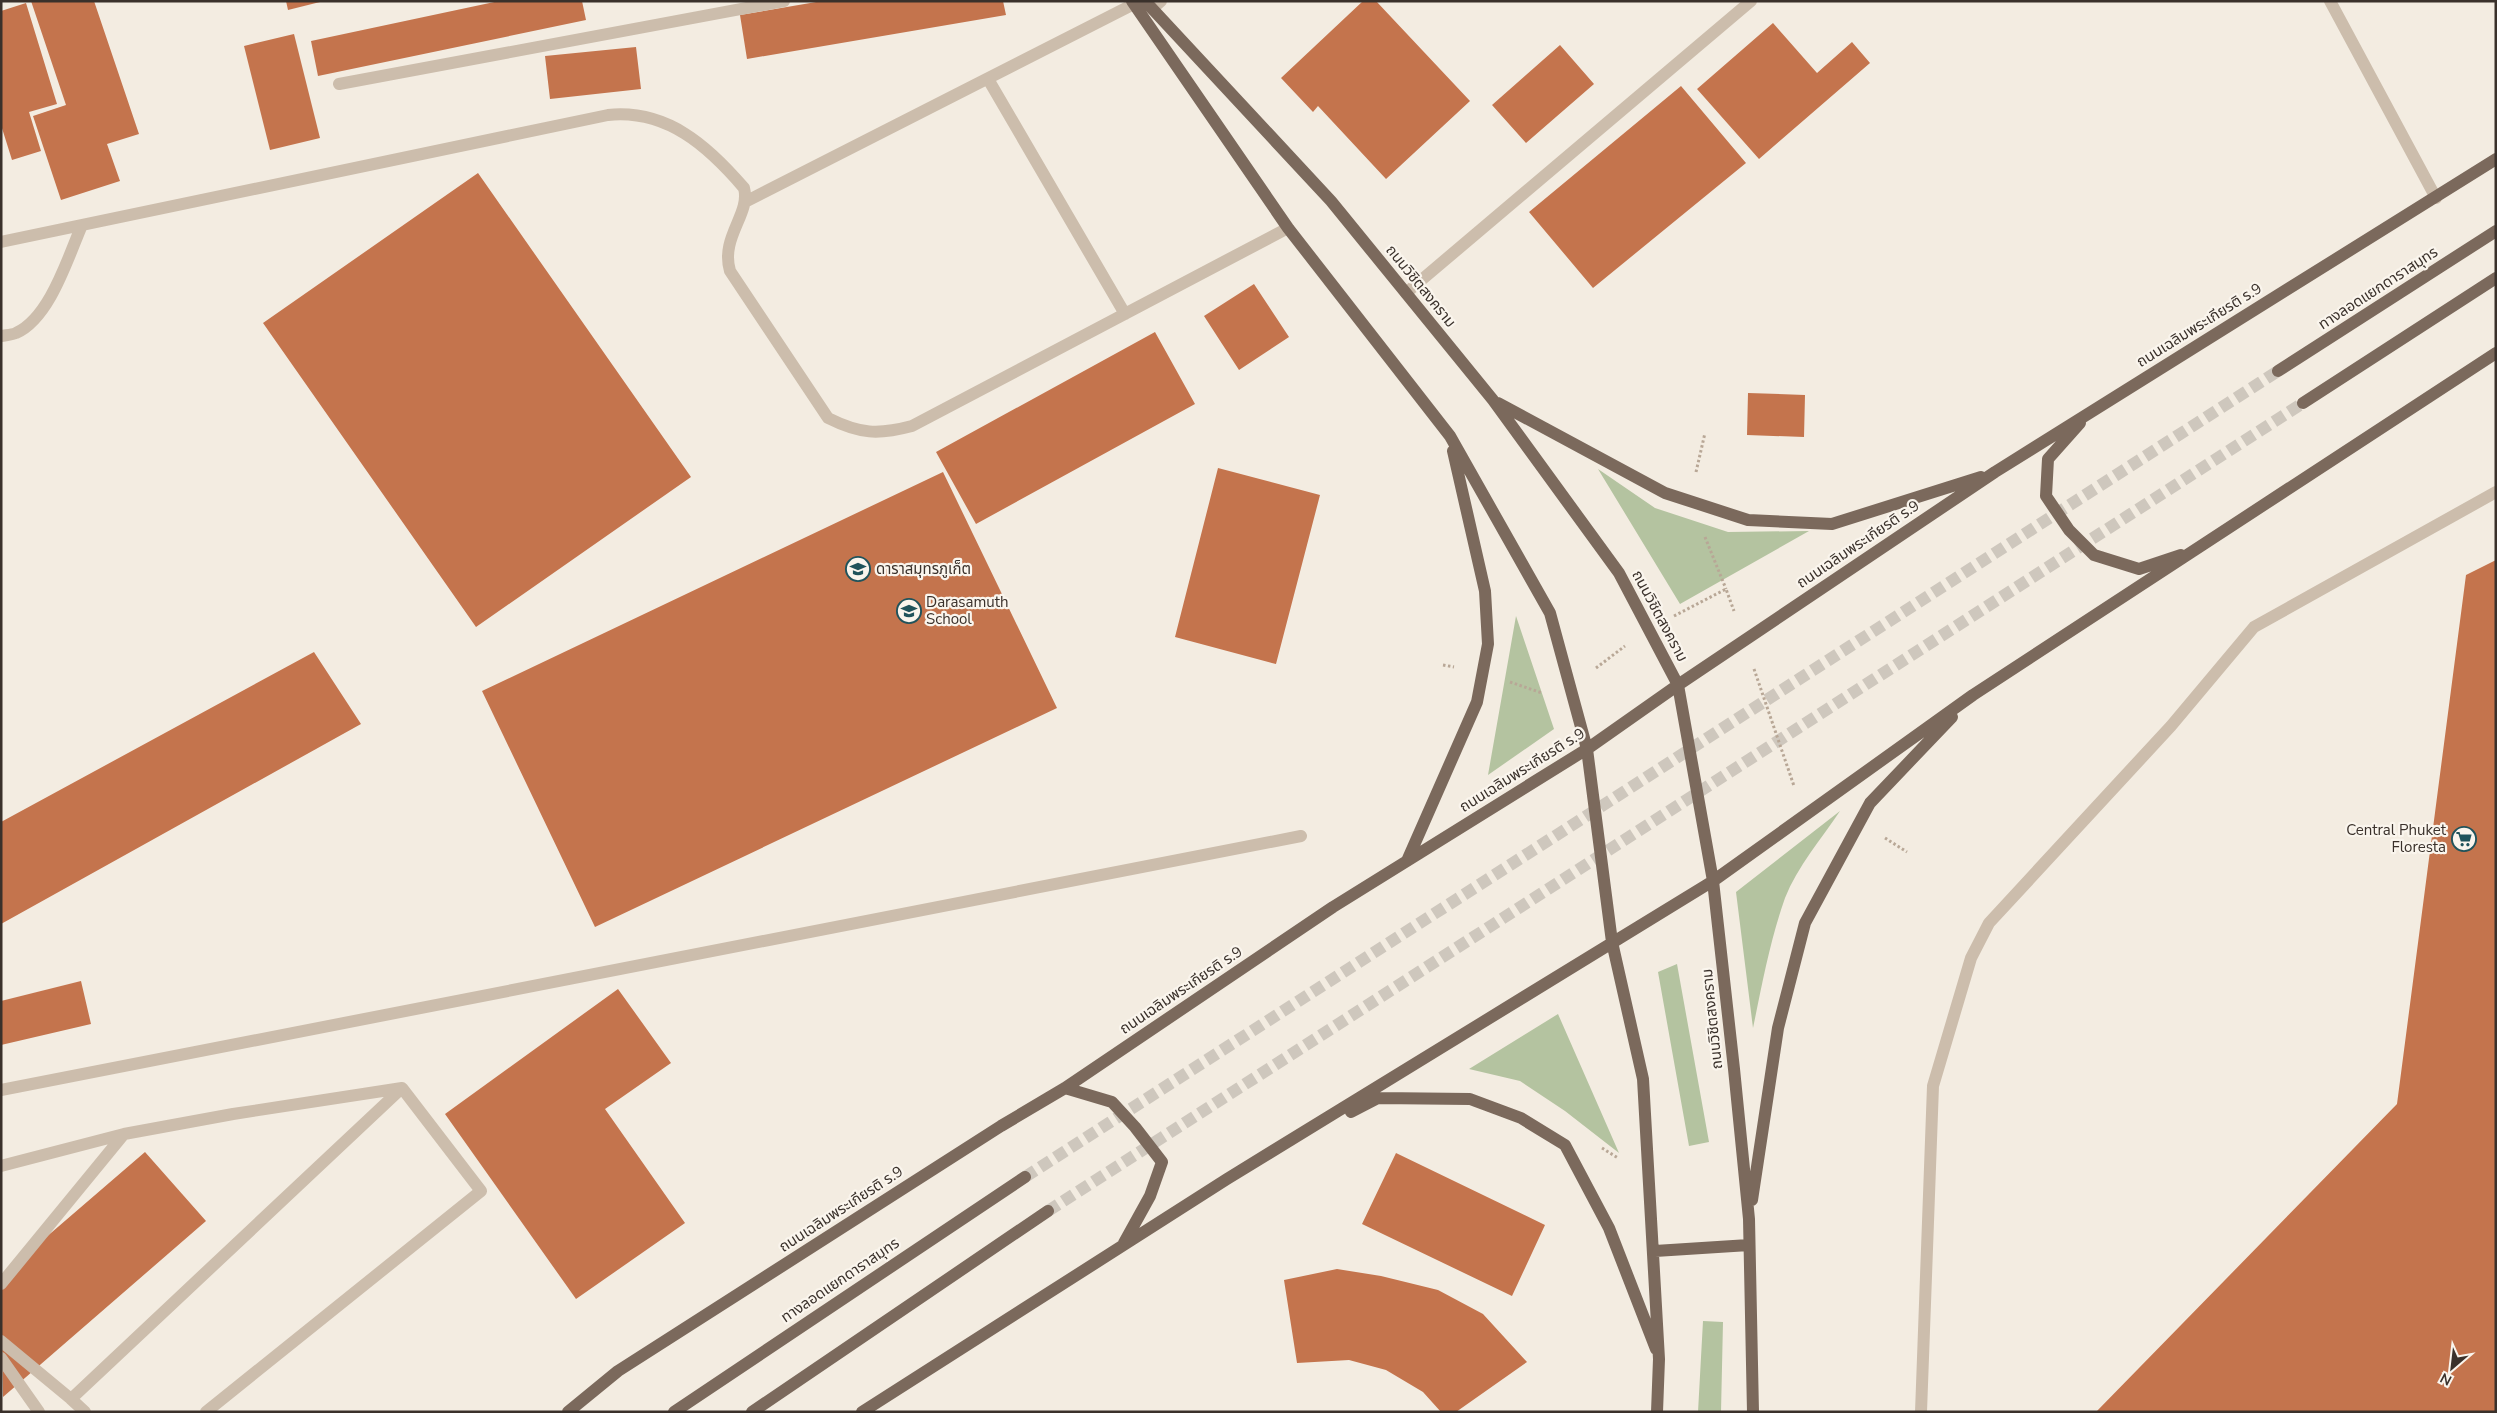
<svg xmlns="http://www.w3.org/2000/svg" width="2497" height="1413" viewBox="0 0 2497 1413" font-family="'Nunito Sans','Noto Sans Thai',sans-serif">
<rect width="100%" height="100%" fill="#f3ece1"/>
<path fill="#b4c3a0" d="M1598,469L1655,508L1728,532L1809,531L1680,604Z
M1516,616L1554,729L1488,775Z
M1840,811C1822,838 1797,867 1785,898C1770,940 1762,985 1753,1028L1736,892Z
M1677,964L1709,1142L1689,1146L1658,972Z
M1558,1014L1619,1153L1565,1111L1520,1081L1469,1069Z
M1703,1321L1723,1322L1721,1412H1698Z"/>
<path fill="#c4744d" d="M31,1H94L139,134L107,144L120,181L61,200L33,116L66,105Z
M286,1H320V2L288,10Z
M499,1H582L586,20L318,76L311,41Z
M822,1H1003L1006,15L747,59L740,15Z
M1363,1H1376L1470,101L1386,179L1318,106L1313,112L1281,78Z
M26,3L57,104L29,112L41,151L12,160L1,125V11Z
M1773,23L1817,73L1852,42L1870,63L1759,159L1697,89Z
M294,34L320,138L270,150L244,46Z
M1560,45L1594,84L1526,143L1492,105Z
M636,47L641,89L550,99L545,56Z
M1681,86L1746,163L1593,288L1529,212Z
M478,173L691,477L476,627L263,323Z
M1254,284L1289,337L1239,370L1204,316Z
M1155,332L1195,404L976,524L936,452Z
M1748,393L1805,395L1804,437L1747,435Z
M1218,468L1320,495L1276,664L1175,637Z
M943,472L1057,708L595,927L482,691Z
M2496,560V1412H2096L2397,1104L2466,575Z
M314,652L361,724L1,924V822Z
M81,981L91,1024L1,1045V1001Z
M618,989L671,1063L605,1109L685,1223L576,1299L445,1114Z
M145,1152L206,1221L3,1397L1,1276Z
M1396,1153L1545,1225L1512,1296L1362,1224Z
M1337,1269L1381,1276L1438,1290L1483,1314L1527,1362L1456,1412H1441L1423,1392L1386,1370L1349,1360L1297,1363L1284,1280Z"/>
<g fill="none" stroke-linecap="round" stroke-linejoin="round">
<path stroke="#cec7bd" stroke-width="12" stroke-dasharray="12 6" stroke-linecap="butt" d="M1025,1177L2278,371
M1048,1211L2303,403"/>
<path stroke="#b8a796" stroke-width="3" stroke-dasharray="2.5 2.5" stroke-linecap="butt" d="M1696,472L1705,433
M1705,537L1726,589
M1674,616L1726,589L1734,611
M1443,665L1454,667
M1596,668L1625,646
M1754,669L1794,786
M1510,682L1542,693
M1885,838L1907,852
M1602,1148L1618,1158"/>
<path stroke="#ccbdac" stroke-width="12" d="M2330,1L2436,198
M1152,9L1161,1
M988,79L1125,314
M339,84L784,1
M745,202L1134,4
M1,242L608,115C667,109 708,146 744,188C751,214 720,237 730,271L828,418C860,434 878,435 912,426L1288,228
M1406,293L1751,1
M1,336C6,335 12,335 16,333C50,318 68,257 82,225
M1,1090L1301,836
M1,1166L124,1134L233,1114L402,1088
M1,1284L124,1134
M1,1341L71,1399
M1,1358L39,1412
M85,1412L71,1399L402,1088L481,1191L206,1412
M1921,1412L1933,1086L1971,958L1989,923L2171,726L2254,627L2496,492"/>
<path stroke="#7b695c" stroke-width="12" d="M1132,1L1288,228L1450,436L1550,613L1587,749L1612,942L1643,1079L1659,1359L1657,1412
M1145,1L1331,201L1493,400L1619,573L1678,685L1713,881L1734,1069L1749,1219L1753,1412
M2278,371L2496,231
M1498,403L1665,493L1748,520L1832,524L1981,477
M2303,403L2496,278
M2080,423L2048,459L2046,496L2069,530L2094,555L2139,569L2181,555
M1407,861L1477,702L1488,644L1485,591L1453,451
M1065,1088L1112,1102L1135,1127L1162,1162L1150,1196L1124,1243
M1351,1112L1378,1098L1470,1099L1521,1118L1565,1145L1609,1228L1656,1349
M1752,1200L1778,1028L1805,923L1870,803L1952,717
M1655,1251L1749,1245
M568,1412L618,1371L1001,1126L1065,1088L1333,907L1587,749L1678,685L1995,472L2496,159
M674,1412L1025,1177
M752,1412L1048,1211
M862,1412L1227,1179L1713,881L1973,695L2496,353"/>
</g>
<defs>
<symbol id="school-ring" viewBox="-11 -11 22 22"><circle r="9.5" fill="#faf5ed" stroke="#20535b" stroke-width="1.5"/><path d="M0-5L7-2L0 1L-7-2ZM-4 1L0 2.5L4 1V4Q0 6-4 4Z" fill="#20535b"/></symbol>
<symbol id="supermarket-ring" viewBox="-11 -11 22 22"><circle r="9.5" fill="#faf5ed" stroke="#20535b" stroke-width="1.5"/><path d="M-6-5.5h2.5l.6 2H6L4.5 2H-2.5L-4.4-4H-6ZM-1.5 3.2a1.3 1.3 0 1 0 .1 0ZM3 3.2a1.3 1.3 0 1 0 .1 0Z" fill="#20535b"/></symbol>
</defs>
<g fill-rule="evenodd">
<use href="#school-ring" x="844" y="555" width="28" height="28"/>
<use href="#school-ring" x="895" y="597" width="28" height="28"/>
<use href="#supermarket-ring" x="2450" y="825" width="28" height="28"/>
</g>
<g text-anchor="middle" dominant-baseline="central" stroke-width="4.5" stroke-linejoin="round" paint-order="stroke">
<g font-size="15" fill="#3a312b" stroke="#faf5ed">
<text transform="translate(1421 286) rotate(51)">ถนนวิชิตสงคราม</text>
<text transform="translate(2378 288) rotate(-33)">ทางลอดแยกดาราสมุทร</text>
<text transform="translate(2199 325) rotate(-32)">ถนนเฉลิมพระเกียรติ ร.9</text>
<text transform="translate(1858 544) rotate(-34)">ถนนเฉลิมพระเกียรติ ร.9</text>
<text transform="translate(1660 616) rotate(62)">ถนนวิชิตสงคราม</text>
<text transform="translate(1522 770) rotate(-32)">ถนนเฉลิมพระเกียรติ ร.9</text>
<text transform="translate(1181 990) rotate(-34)">ถนนเฉลิมพระเกียรติ ร.9</text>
<text transform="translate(1712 1019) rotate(-96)">ถนนวิชิตสงคราม</text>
<text transform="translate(841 1209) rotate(-33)">ถนนเฉลิมพระเกียรติ ร.9</text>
<text transform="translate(840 1280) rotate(-34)">ทางลอดแยกดาราสมุทร</text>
</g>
<g font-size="15" fill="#3a312b" stroke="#faf5ed" text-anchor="start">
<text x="876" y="569">ดาราสมุทรภูเก็ต</text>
<text x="926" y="602">Darasamuth<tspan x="926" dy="17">School</tspan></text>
<text x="2446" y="830" text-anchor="end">Central Phuket<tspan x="2446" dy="17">Floresta</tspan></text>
</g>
</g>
<rect width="2497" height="1413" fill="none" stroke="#3a312b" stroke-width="5"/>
<g transform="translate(2452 1368) rotate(208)" stroke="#faf5ed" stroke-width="4" paint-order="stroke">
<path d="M0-4L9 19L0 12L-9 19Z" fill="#3a312b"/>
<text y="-8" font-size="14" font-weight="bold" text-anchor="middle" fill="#3a312b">N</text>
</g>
</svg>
